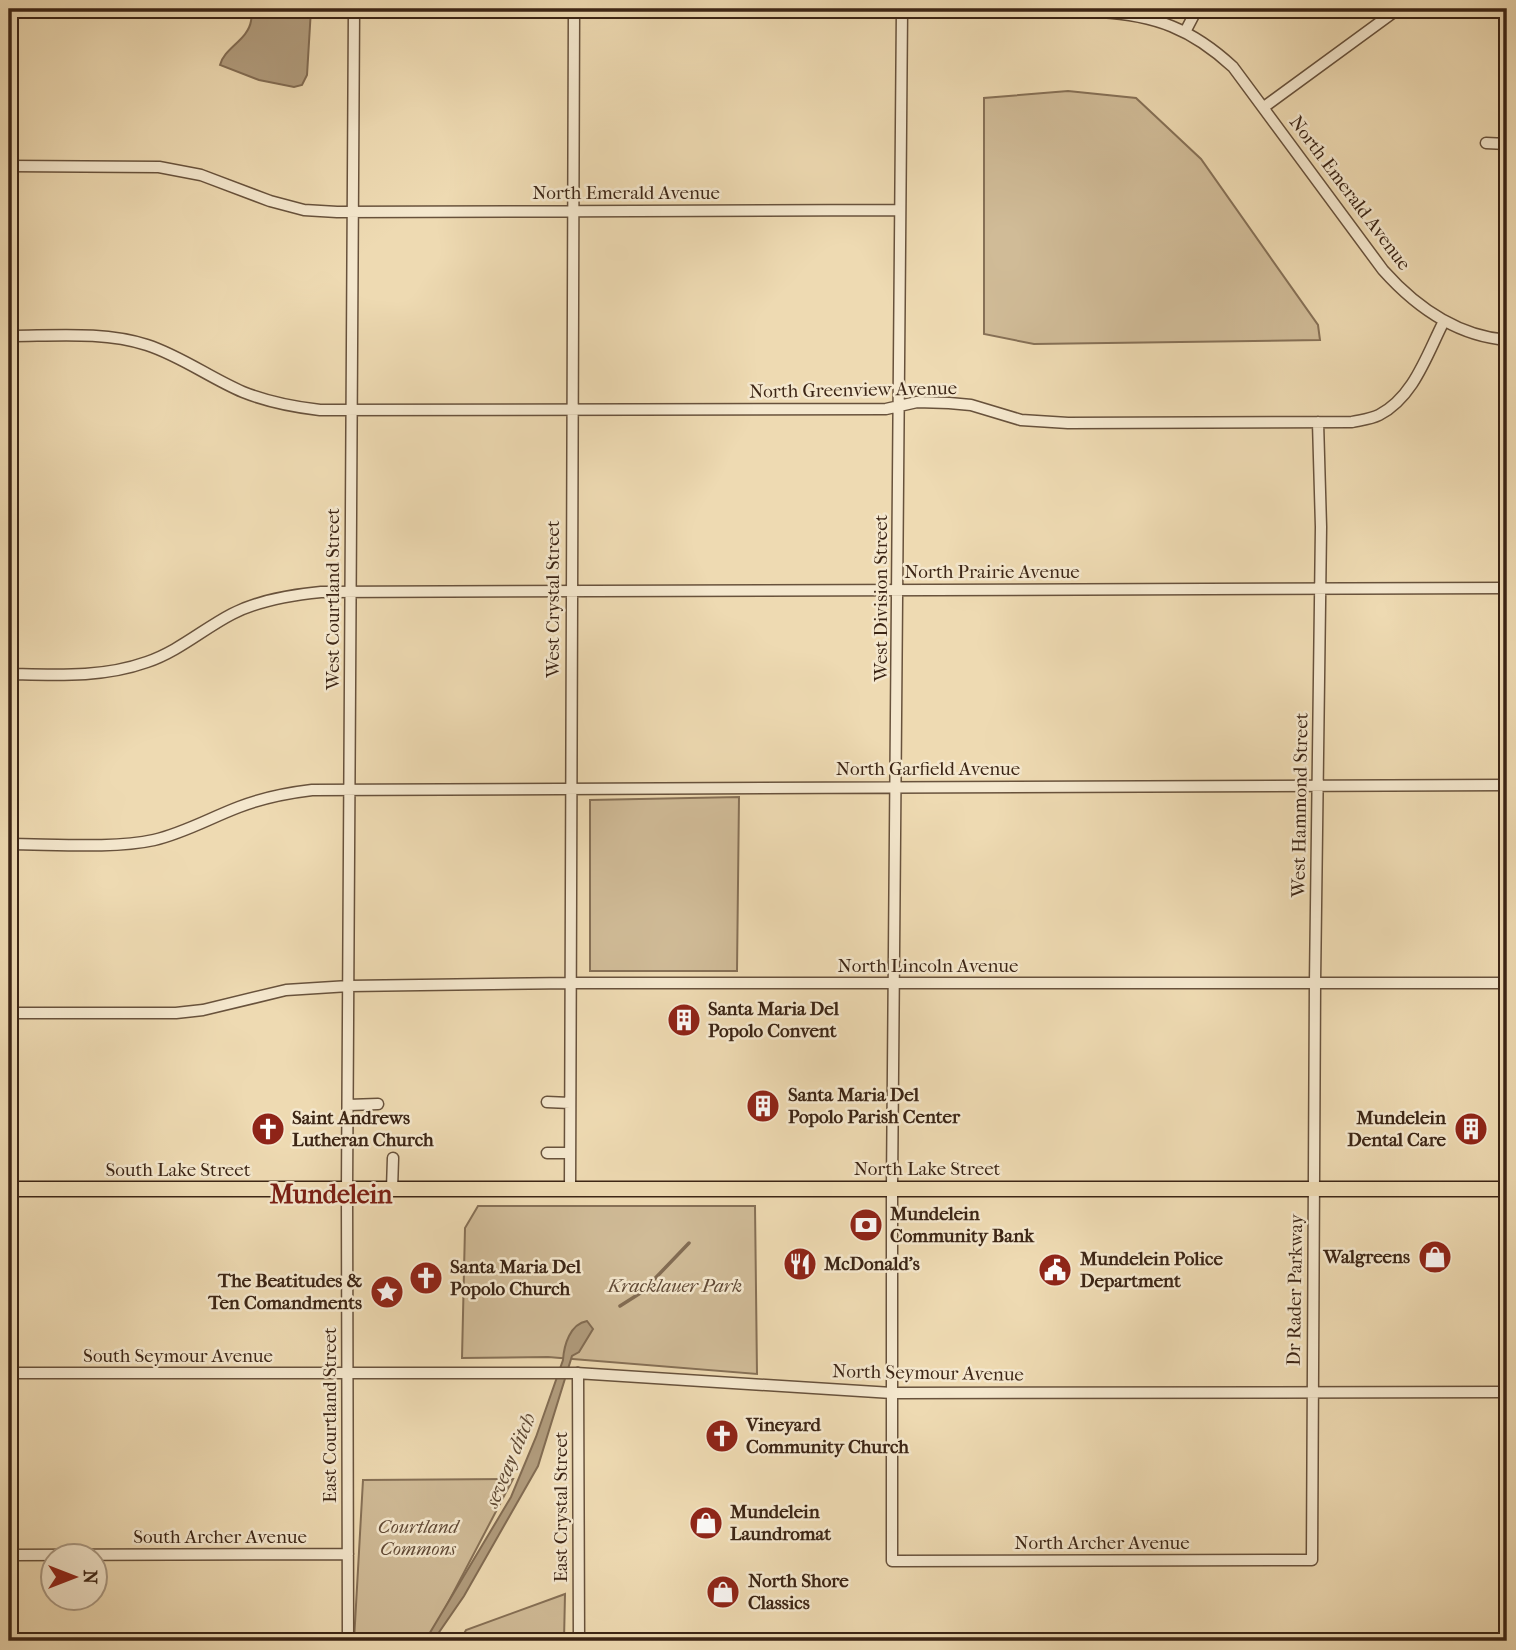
<svg xmlns="http://www.w3.org/2000/svg" width="1516" height="1650" viewBox="0 0 1516 1650" font-family="'IM FELL French Canon',serif">
<rect width="100%" height="100%" fill="#eedab2"/>
<filter id="stains"><feTurbulence type="fractalNoise" baseFrequency=".00286" numOctaves="4"/><feColorMatrix values="0 0 0 0 .2 0 0 0 0 .09 0 0 0 0 .02 0 0 0 .5 -.17"/></filter>
<radialGradient id="worn" r=".72"><stop offset=".6" stop-color="#630" stop-opacity="0"/><stop offset="1" stop-color="#630" stop-opacity=".3"/></radialGradient>
<path fill="#d0bb97" stroke="#867056" stroke-width="2" d="M1068,91L1136,98L1201,159L1318,325L1320,340L1034,344L984,334V98Z
M739,797L737,971H590V800Z
M478,1206H755L757,1374L548,1357L462,1358L465,1228Z
M513,1479L428,1641H354L363,1480Z
M565,1594L564,1641H460L466,1630Z"/>
<path fill="#b19c7d" stroke="#826c53" stroke-width="2" d="M251,9H311L307,75L302,85L294,87L259,80L220,65C224,48 248,40 251,21C252,17 251,13 251,9Z
M587,1321L593,1329L579,1352L572,1356L538,1466L464,1596L433,1641H425L511,1497L536,1437L563,1360C564,1345 570,1324 587,1321Z"/>
<g fill="none" stroke-linecap="round" stroke-linejoin="round">
<path stroke="#826c53" stroke-width="3.5" d="M620,1306L642,1292L689,1243"/>
<defs>
<path id="minor" d="M902,9L892,1188V1561L1312,1560L1315,983L1321,527L1318,422
M354,12H1100C1155,15 1192,29 1233,67L1383,270C1416,307 1457,336 1507,340
M1185,32L1197,9
M1264,107L1398,9
M1486,143L1507,144
M9,166L159,167L201,175L270,201L304,210L337,212L900,210
M9,336C54,336 103,331 147,345C181,356 210,378 243,392C268,402 294,407 320,410L886,409L917,402L949,403L971,405L1021,420L1068,423L1352,422C1361,420 1371,419 1379,415C1414,397 1427,354 1444,321
M9,674C56,675 102,678 147,662C179,651 203,629 232,614C259,600 291,595 321,592L1507,588
M9,844C52,844 113,849 154,840C184,833 210,818 239,807C262,798 287,793 312,790L1507,785
M9,1013H176L203,1010L286,990L349,986L571,983H1507
M547,1102L570,1103
M348,1105L378,1104
M547,1153H570
M392,1189L393,1158
M570,1189L574,9
M9,1373H576L892,1393L1507,1392
M578,1373L579,1641
M9,1555L348,1554
M348,1641L347,1190L354,9"/>
<path id="major" d="M9,1189H1507"/>
</defs>
<use href="#minor" stroke="#68523c" stroke-width="13"/>
<use href="#major" stroke="#3c2515" stroke-width="17"/>
<use href="#minor" stroke="#f4e7cd" stroke-width="10"/>
<use href="#major" stroke="#eedab2" stroke-width="14"/>
</g>
<defs>
<symbol id="building-disc" viewBox="-11 -11 22 22"><circle r="9.5" fill="#8f2418" stroke="#f4e7cd"/><path d="M-4-6H4V6H1V3H-1V6H-4ZM-2.5-4.3h1.7v1.8h-1.7ZM.8-4.3h1.7v1.8H.8ZM-2.5-1h1.7V.8h-1.7ZM.8-1h1.7V.8H.8Z" fill="#fff"/></symbol>
<symbol id="church-disc" viewBox="-11 -11 22 22"><circle r="9.5" fill="#8f2418" stroke="#f4e7cd"/><path d="M-1.2-6h2.4v3.5h3.3v2.4h-3.3V6h-2.4V-.1h-3.3v-2.4h3.3Z" fill="#fff"/></symbol>
<symbol id="bank-disc" viewBox="-11 -11 22 22"><circle r="9.5" fill="#8f2418" stroke="#f4e7cd"/><path d="M-6-4H6V4H-6ZM0-2.3a2.3 2.3 0 1 0 0 4.6a2.3 2.3 0 1 0 0-4.6Z" fill="#fff"/></symbol>
<symbol id="shop-disc" viewBox="-11 -11 22 22"><circle r="9.5" fill="#8f2418" stroke="#f4e7cd"/><path d="M-5-2.5h2.3a2.7 3.5 0 0 1 5.4 0H5L5.5 6h-11ZM-1.5-2.5h3a1.5 2.3 0 0 0-3 0Z" fill="#fff"/></symbol>
<symbol id="restaurant-disc" viewBox="-11 -11 22 22"><circle r="9.5" fill="#8f2418" stroke="#f4e7cd"/><path d="M-5-6h1v4h1v-4h1v4h1v-4h1v5L-1.5 .5V6h-2V.5L-5-1ZM5-6V6H3V1.5H1.5Q1.5-4 5-6Z" fill="#fff"/></symbol>
<symbol id="civic-disc" viewBox="-11 -11 22 22"><circle r="9.5" fill="#8f2418" stroke="#f4e7cd"/><path d="M-.6-6.5H3V-4.5H.6V-3L4-1V1h2V6H-6V1h2V-1L-.6-3ZM-1.2 2.5V6h2.4V2.5Z" fill="#fff"/></symbol>
<symbol id="sight-disc" viewBox="-11 -11 22 22"><circle r="9.5" fill="#8f2418" stroke="#f4e7cd"/><path d="M0-6L1.8-2.2L6-1.7L2.9 1.2L3.7 5.4L0 3.3L-3.7 5.4L-2.9 1.2L-6-1.7L-1.8-2.2Z" fill="#fff"/></symbol>
</defs>
<g fill-rule="evenodd">
<use href="#building-disc" x="665" y="1001" width="38" height="38"/>
<use href="#building-disc" x="744" y="1087" width="38" height="38"/>
<use href="#church-disc" x="249" y="1110" width="38" height="38"/>
<use href="#building-disc" x="1452" y="1110" width="38" height="38"/>
<use href="#bank-disc" x="847" y="1206" width="38" height="38"/>
<use href="#shop-disc" x="1416" y="1238" width="38" height="38"/>
<use href="#restaurant-disc" x="781" y="1245" width="38" height="38"/>
<use href="#civic-disc" x="1036" y="1251" width="38" height="38"/>
<use href="#church-disc" x="407" y="1259" width="38" height="38"/>
<use href="#sight-disc" x="368" y="1273" width="38" height="38"/>
<use href="#church-disc" x="703" y="1417" width="38" height="38"/>
<use href="#shop-disc" x="687" y="1504" width="38" height="38"/>
<use href="#shop-disc" x="704" y="1573" width="38" height="38"/>
</g>
<g text-anchor="middle" dominant-baseline="central" stroke-width="5" stroke-linejoin="round" paint-order="stroke">
<g font-size="19" fill="#3c2515" stroke="#f4e7cd">
<text x="626" y="193">North Emerald Avenue</text>
<text transform="translate(1350 193) rotate(53)">North Emerald Avenue</text>
<text transform="translate(853 390) rotate(-1)">North Greenview Avenue</text>
<text x="992" y="572">North Prairie Avenue</text>
<text transform="translate(881 598) rotate(-90)">West Division Street</text>
<text transform="translate(333 599) rotate(-90)">West Courtland Street</text>
<text transform="translate(553 599) rotate(-90)">West Crystal Street</text>
<text x="928" y="769">North Garfield Avenue</text>
<text transform="translate(1300 805) rotate(-89)">West Hammond Street</text>
<text x="928" y="966">North Lincoln Avenue</text>
<text x="927" y="1169">North Lake Street</text>
<text x="178" y="1170">South Lake Street</text>
<text transform="translate(1295 1290) rotate(-89)">Dr Rader Parkway</text>
<text x="178" y="1356">South Seymour Avenue</text>
<text transform="translate(928 1373) rotate(1)">North Seymour Avenue</text>
<text transform="translate(330 1415) rotate(-90)">East Courtland Street</text>
<text transform="translate(561 1507) rotate(-90)">East Crystal Street</text>
<text x="220" y="1537">South Archer Avenue</text>
<text x="1102" y="1543">North Archer Avenue</text>
</g>
<g font-size="19" font-weight="bold" fill="#3c2515" stroke="#f4e7cd" text-anchor="start">
<text x="708" y="1009">Santa Maria Del<tspan x="708" dy="22">Popolo Convent</tspan></text>
<text x="788" y="1095">Santa Maria Del<tspan x="788" dy="22">Popolo Parish Center</tspan></text>
<text x="292" y="1118">Saint Andrews<tspan x="292" dy="22">Lutheran Church</tspan></text>
<text x="1446" y="1118" text-anchor="end">Mundelein<tspan x="1446" dy="22">Dental Care</tspan></text>
<text x="890" y="1214">Mundelein<tspan x="890" dy="22">Community Bank</tspan></text>
<text x="1410" y="1257" text-anchor="end">Walgreens</text>
<text x="1080" y="1259">Mundelein Police<tspan x="1080" dy="22">Department</tspan></text>
<text x="824" y="1264">McDonald's</text>
<text x="450" y="1267">Santa Maria Del<tspan x="450" dy="22">Popolo Church</tspan></text>
<text x="362" y="1281" text-anchor="end">The Beatitudes &amp;<tspan x="362" dy="22">Ten Comandments</tspan></text>
<text x="746" y="1425">Vineyard<tspan x="746" dy="22">Community Church</tspan></text>
<text x="730" y="1512">Mundelein<tspan x="730" dy="22">Laundromat</tspan></text>
<text x="748" y="1581">North Shore<tspan x="748" dy="22">Classics</tspan></text>
</g>
<g font-size="19" font-style="italic" fill="#614a36" stroke="#f4e7cd">
<text x="675" y="1286">Kracklauer Park</text>
<text x="418" y="1527">Courtland<tspan x="418" dy="22">Commons</tspan></text>
</g>
<g font-size="21" font-style="italic" fill="#5f4934" stroke="#f4e7cd">
<text transform="translate(510 1460) rotate(-67)">seveay ditch</text>
</g>
<g font-size="26" font-weight="bold" fill="#7a1f14" stroke="#f4e7cd">
<text x="331" y="1194">Mundelein</text>
</g>
</g>
<rect width="1516" height="1650" fill="none" stroke="#eedab2" stroke-width="35"/>
<rect x="10" y="10" width="1495" height="1629" fill="none" stroke="#3c2515" stroke-width="3.5"/>
<rect x="18" y="18" width="1481" height="1615" fill="none" stroke="#3c2515" stroke-width="2"/>
<g transform="translate(74 1577) rotate(90)"><circle r="33" fill="#f4e7cd" stroke="#aa9983" stroke-width="2"/>
<path d="M0-5L12 26L0 18L-12 26Z" fill="#8f2418"/>
<text y="-10" font-size="19" font-weight="bold" text-anchor="middle" fill="#3c2515">N</text>
</g>
<rect width="100%" height="100%" filter="url(#stains)"/>
<rect width="100%" height="100%" fill="url(#worn)"/>
</svg>
